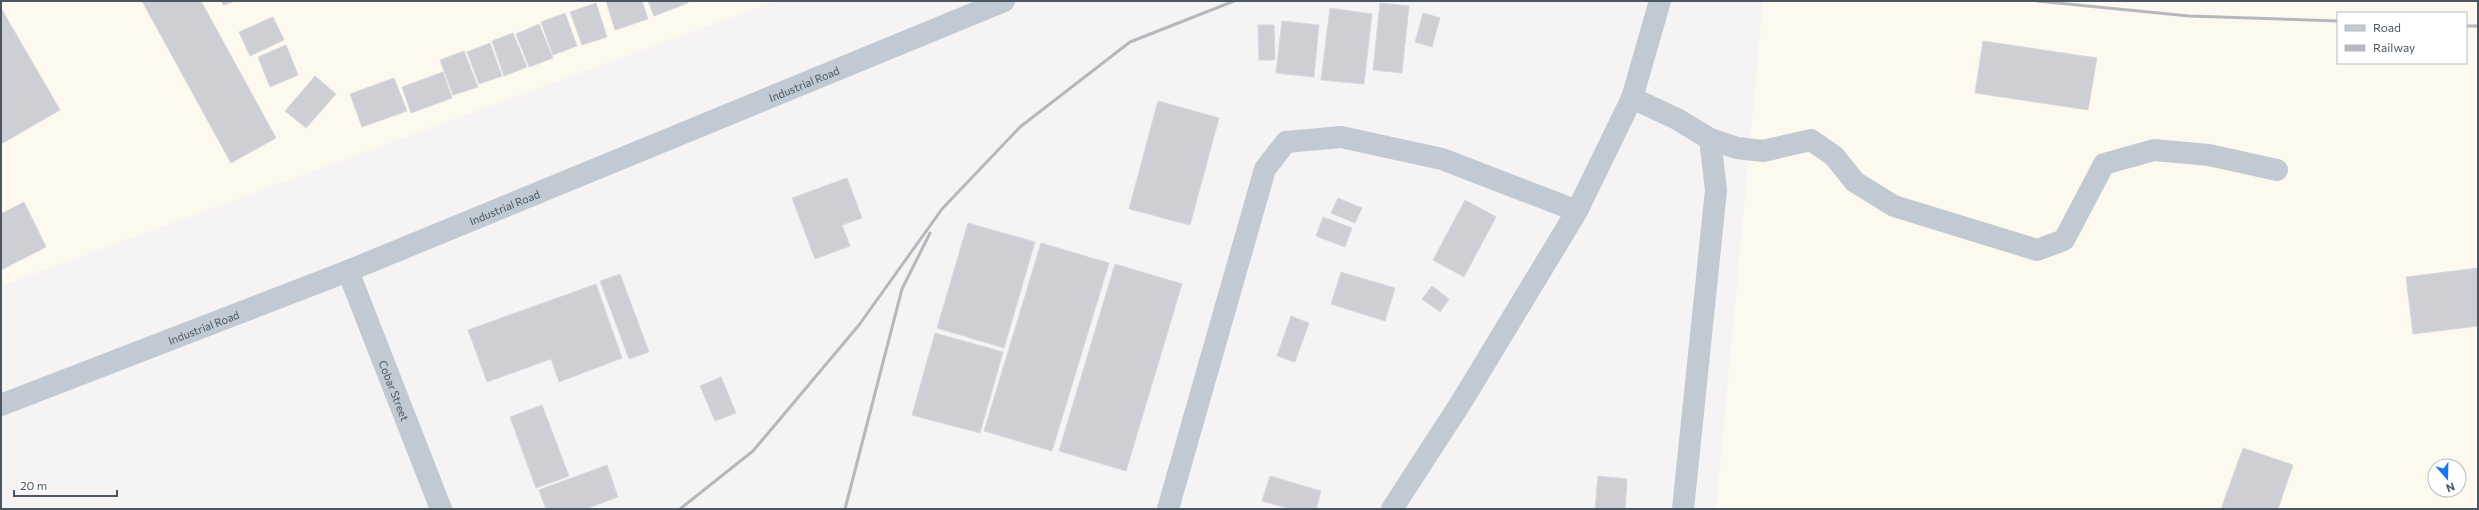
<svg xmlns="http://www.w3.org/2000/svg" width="2479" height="510" viewBox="0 0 2479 510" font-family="Commissioner,sans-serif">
<rect width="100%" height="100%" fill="#f5f3f3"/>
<path fill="#fdf9ef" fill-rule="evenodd" d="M1,1H776L1,286Z
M1763,1H2478V509H1716ZM2338,13H2466V63H2338ZM2435,466H2459V490H2435Z"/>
<path fill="#cdcfd5" stroke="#d7d9de" d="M142,1H201L276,138L231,163Z
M222,1H236L223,5Z
M606,1H642L648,19L615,30Z
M648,1H688V3L654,16Z
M596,3L607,37L582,45L570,12Z
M1380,3L1409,6L1402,73L1373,70Z
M1,8L60,110L3,143L1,140Z
M1330,8L1372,14L1364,84L1321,80Z
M565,13L577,46L553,55L541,22Z
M1423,13L1440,18L1432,47L1415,42Z
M273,17L284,40L250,56L239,32Z
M1282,21L1319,25L1314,77L1276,73Z
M539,24L553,58L529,67L516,34Z
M1258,25H1274L1275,60H1259Z
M513,33L527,67L504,76L492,41Z
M1983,41L2097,58L2088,110L1975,93Z
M490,43L502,76L479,84L467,52Z
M286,45L298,75L270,87L258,57Z
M464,51L478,87L453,95L440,60Z
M443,72L452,98L411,113L402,87Z
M315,76L336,94L306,128L285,111Z
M394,78L407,111L362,127L350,94Z
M1158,101L1219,118L1190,225L1129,209Z
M847,178L862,218L842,225L850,246L815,259L792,198Z
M1338,198L1362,208L1355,223L1331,213Z
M1465,200L1496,217L1464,277L1433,260Z
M24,202L46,247L1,270V214Z
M1323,217L1352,228L1345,247L1316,236Z
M968,223L1035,242L1004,348L937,328Z
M1041,243L1109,263L1052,451L984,431Z
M1115,264L1182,284L1126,471L1059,451Z
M2478,268V326L2413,334L2406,277Z
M1341,272L1395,288L1385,321L1331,304Z
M620,274L649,352L629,359L600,281Z
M596,284L622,358L559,382L551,359L487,382L468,330Z
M1432,286L1449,299L1440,312L1422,299Z
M1291,316L1309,323L1295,362L1277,356Z
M935,333L1003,352L980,433L912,415Z
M721,377L736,413L715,421L700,386Z
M542,405L569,476L536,488L510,417Z
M2243,448L2293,465L2278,509H2221Z
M607,465L618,497L585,509H546L539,490Z
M1270,476L1321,491L1316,509H1290L1262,501Z
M1598,476L1627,479L1625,509H1595Z"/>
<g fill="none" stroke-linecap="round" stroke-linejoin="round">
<g stroke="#c1cad2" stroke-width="22">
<path d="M1632,98L1677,119L1710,139L1716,190L1683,509"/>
<path d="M1710,139L1737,148L1763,151L1811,140L1834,156L1855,182L1894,206L2037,250L2064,240L2104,164L2154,150L2209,155L2277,170"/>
<path id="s1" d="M348,271L441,509"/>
<path id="s2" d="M1,405L348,271L1004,1"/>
<path d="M1168,509L1265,169L1286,142L1341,137L1442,159L1577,211"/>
<path d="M1392,509L1462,401L1577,211L1632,98L1660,1"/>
</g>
<path stroke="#b5b8bd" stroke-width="3" d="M2037,1L2189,16L2338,21
M2466,26H2478
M680,509L753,451L859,325L942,209L1020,127L1130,42L1234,1
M845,509L902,289L930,233"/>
</g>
<g text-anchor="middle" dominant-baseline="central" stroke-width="3" stroke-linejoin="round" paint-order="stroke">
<g font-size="11" fill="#4a5661" stroke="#fff">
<text stroke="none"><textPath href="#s2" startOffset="865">Industrial Road</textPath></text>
<text stroke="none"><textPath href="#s2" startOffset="541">Industrial Road</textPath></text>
<text stroke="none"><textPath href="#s2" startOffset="217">Industrial Road</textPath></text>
<text stroke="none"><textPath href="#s1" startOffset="128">Cobar Street</textPath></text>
</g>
</g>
<rect width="2479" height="510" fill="none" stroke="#4a5661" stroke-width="4"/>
<rect x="2337" y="12" width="130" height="52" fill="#ffffff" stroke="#b7bbc0"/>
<rect x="2345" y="25" width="20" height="6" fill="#c1cad2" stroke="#b7bbc0"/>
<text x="2373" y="32" font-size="12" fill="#4a5661">Road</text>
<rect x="2345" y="45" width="20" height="6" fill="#b5b8bd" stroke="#b7bbc0"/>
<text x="2373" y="52" font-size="12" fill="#4a5661">Railway</text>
<g transform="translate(2447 478) rotate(160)"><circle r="19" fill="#ffffff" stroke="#b7bbc0"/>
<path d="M0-3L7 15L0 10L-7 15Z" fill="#1a73e8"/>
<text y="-6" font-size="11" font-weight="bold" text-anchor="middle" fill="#4a5661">N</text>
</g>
<path d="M14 490v6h103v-6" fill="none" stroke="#4a5661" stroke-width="2"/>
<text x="20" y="490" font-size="12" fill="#4a5661" stroke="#ffffff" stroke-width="3" paint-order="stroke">20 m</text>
</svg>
